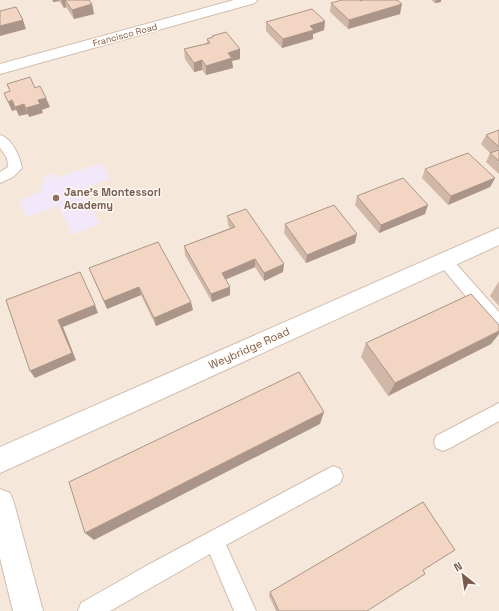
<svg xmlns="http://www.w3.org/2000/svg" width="499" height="611" viewBox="0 0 499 611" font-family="'Space Grotesk',sans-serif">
<rect width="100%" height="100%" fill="#fdf6ec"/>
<path fill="#f5e8da" d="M0,0H499V611H0Z"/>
<path fill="#f3e8fa" d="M101,163L110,179L87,187L90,195L86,196L100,224L72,235L59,206L27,217L20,200L43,191L40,184L46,182L43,177L54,173L57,178Z"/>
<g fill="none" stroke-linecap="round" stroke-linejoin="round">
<defs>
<path id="lane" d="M0,135C12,138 20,157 22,168L13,177L0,183V172L8,167L7,158L0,148Z
M445,255L450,257L499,312V331L493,329L440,265L437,261L440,257Z
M499,403V421L450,448L443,451L436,448L434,442L436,436Z
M333,466L340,469L343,476L340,483L226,545L256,611H234L210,554L110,611H78L81,603L146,566Z"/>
<path id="street" d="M234,0H257L255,3L0,74V64Z
M499,228V245L0,473V447Z
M0,489L10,493L14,503L43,611H13L0,558Z"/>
</defs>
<use href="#lane" stroke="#d1beb0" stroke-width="2"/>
<use href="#street" stroke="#d1beb0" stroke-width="2"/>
<use href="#lane" fill="#fff" fill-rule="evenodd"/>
<use href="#street" fill="#fff" fill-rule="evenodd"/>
</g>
<path fill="#d1b7a8" d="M52,0H89L92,4L94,14L74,19L66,7L64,8L59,1L53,2Z
M431,0H441V2L435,3Z
M360,1L400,14L348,29L330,12L331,3Z
M325,21L324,30L313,34V39L282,48L266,31V22Z
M212,36L240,59L232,61L233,68L206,75L202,70L194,72L185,59L184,49L207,43V39L212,37Z
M499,130V174L486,162L490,153L481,144L486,135Z
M425,169L495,178L490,187L448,205L422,178Z
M357,196L425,214L379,233L355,205Z
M227,216L283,272L264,281L255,267L225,280L230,295L212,302L185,255L184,246L230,228L228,225Z
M285,224L355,243L306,263L284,233Z
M89,268L193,310L156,326L141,295L107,309Z
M499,281V306L490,296Z
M366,343L491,344L388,396L361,357Z
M270,592L367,611H276L269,596Z"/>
<path fill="#aa9588" d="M53,0H59V1L53,2Z
M61,0H65L66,7L64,8Z
M436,0H441V2L435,3Z
M92,4L94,14L74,19L72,10Z
M402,4L400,14L348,29L349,20Z
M23,20L26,29L0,36V26Z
M325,21L324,30L313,34V39L282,48L283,39L310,26Z
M240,49V59L232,61L233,68L206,75V66L228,53Z
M202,60V70L194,72V63Z
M46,98L50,107L42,110L43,113L29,117L26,108L38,100Z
M12,100L16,110L12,111L8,102Z
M24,104L28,114L19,116L15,107Z
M495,178L490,187L448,205L451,196Z
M428,205L425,214L379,233L381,225Z
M357,234L355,243L306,263L307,255Z
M255,259V267L222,281V273Z
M284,264L283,272L264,281V273Z
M139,287L141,295L107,309L104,301Z
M230,287V295L212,302L211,294Z
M191,302L193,310L156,326L154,318Z
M95,305L98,313L63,327L76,360L35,378L30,371L58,320Z
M499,331V334L491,344L388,396L395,383Z
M324,412L320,424L94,540L85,533Z"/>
<path fill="#f3d5c3" stroke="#aa9588" d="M65,0H89L92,4L72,10Z
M342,0H360V1L363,0H397L402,4L349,20L331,3Z
M16,7L23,20L0,26V11Z
M312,9L325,21L310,26L314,30L283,39L266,22Z
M226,32L240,49L228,53L232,58L206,66L202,60L194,63L184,49L210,43L207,39L213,37L212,36Z
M30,77L35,88L40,86L46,98L38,100L40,104L26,108L24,104L15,107L12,100L8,102L4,93L10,91L7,84Z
M499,130V147L486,135Z
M499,150V161L490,153Z
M468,153L495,178L451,196L425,169Z
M403,178L428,205L381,225L357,196Z
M334,205L357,234L307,255L285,224Z
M246,209L284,264L264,273L255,259L222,273L230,287L211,294L184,246L235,227L227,216Z
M158,242L191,302L154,318L139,287L104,301L89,268Z
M80,272L95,305L58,320L72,353L30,371L6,300Z
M471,294L499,325V331L395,383L366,343Z
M299,372L324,412L85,533L69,482Z
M423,502L455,550L423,570L425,574L367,611H279L270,592Z"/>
<circle fill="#8d6e63" stroke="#fffaf3" stroke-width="1.5" cx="56" cy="198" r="4"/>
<g text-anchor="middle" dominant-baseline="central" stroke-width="3" stroke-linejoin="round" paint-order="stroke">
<g font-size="9" fill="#7a5c4d" stroke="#fffaf3">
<text transform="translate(125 35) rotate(-15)">Francisco Road</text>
</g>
<g font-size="11" font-weight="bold" fill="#785e54" stroke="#fffaf3" text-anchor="start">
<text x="64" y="192">Jane's Montessori<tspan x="64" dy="13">Academy</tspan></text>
</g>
<g font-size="11" fill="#7a5c4d" stroke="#fffaf3">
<text transform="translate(249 348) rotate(-24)">Weybridge Road</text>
</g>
</g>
<g transform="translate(463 575) rotate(330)" stroke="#fffaf3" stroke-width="3" paint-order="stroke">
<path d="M0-3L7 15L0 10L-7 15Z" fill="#7a5c4d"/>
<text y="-6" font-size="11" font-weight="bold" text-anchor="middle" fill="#7a5c4d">N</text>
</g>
</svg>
